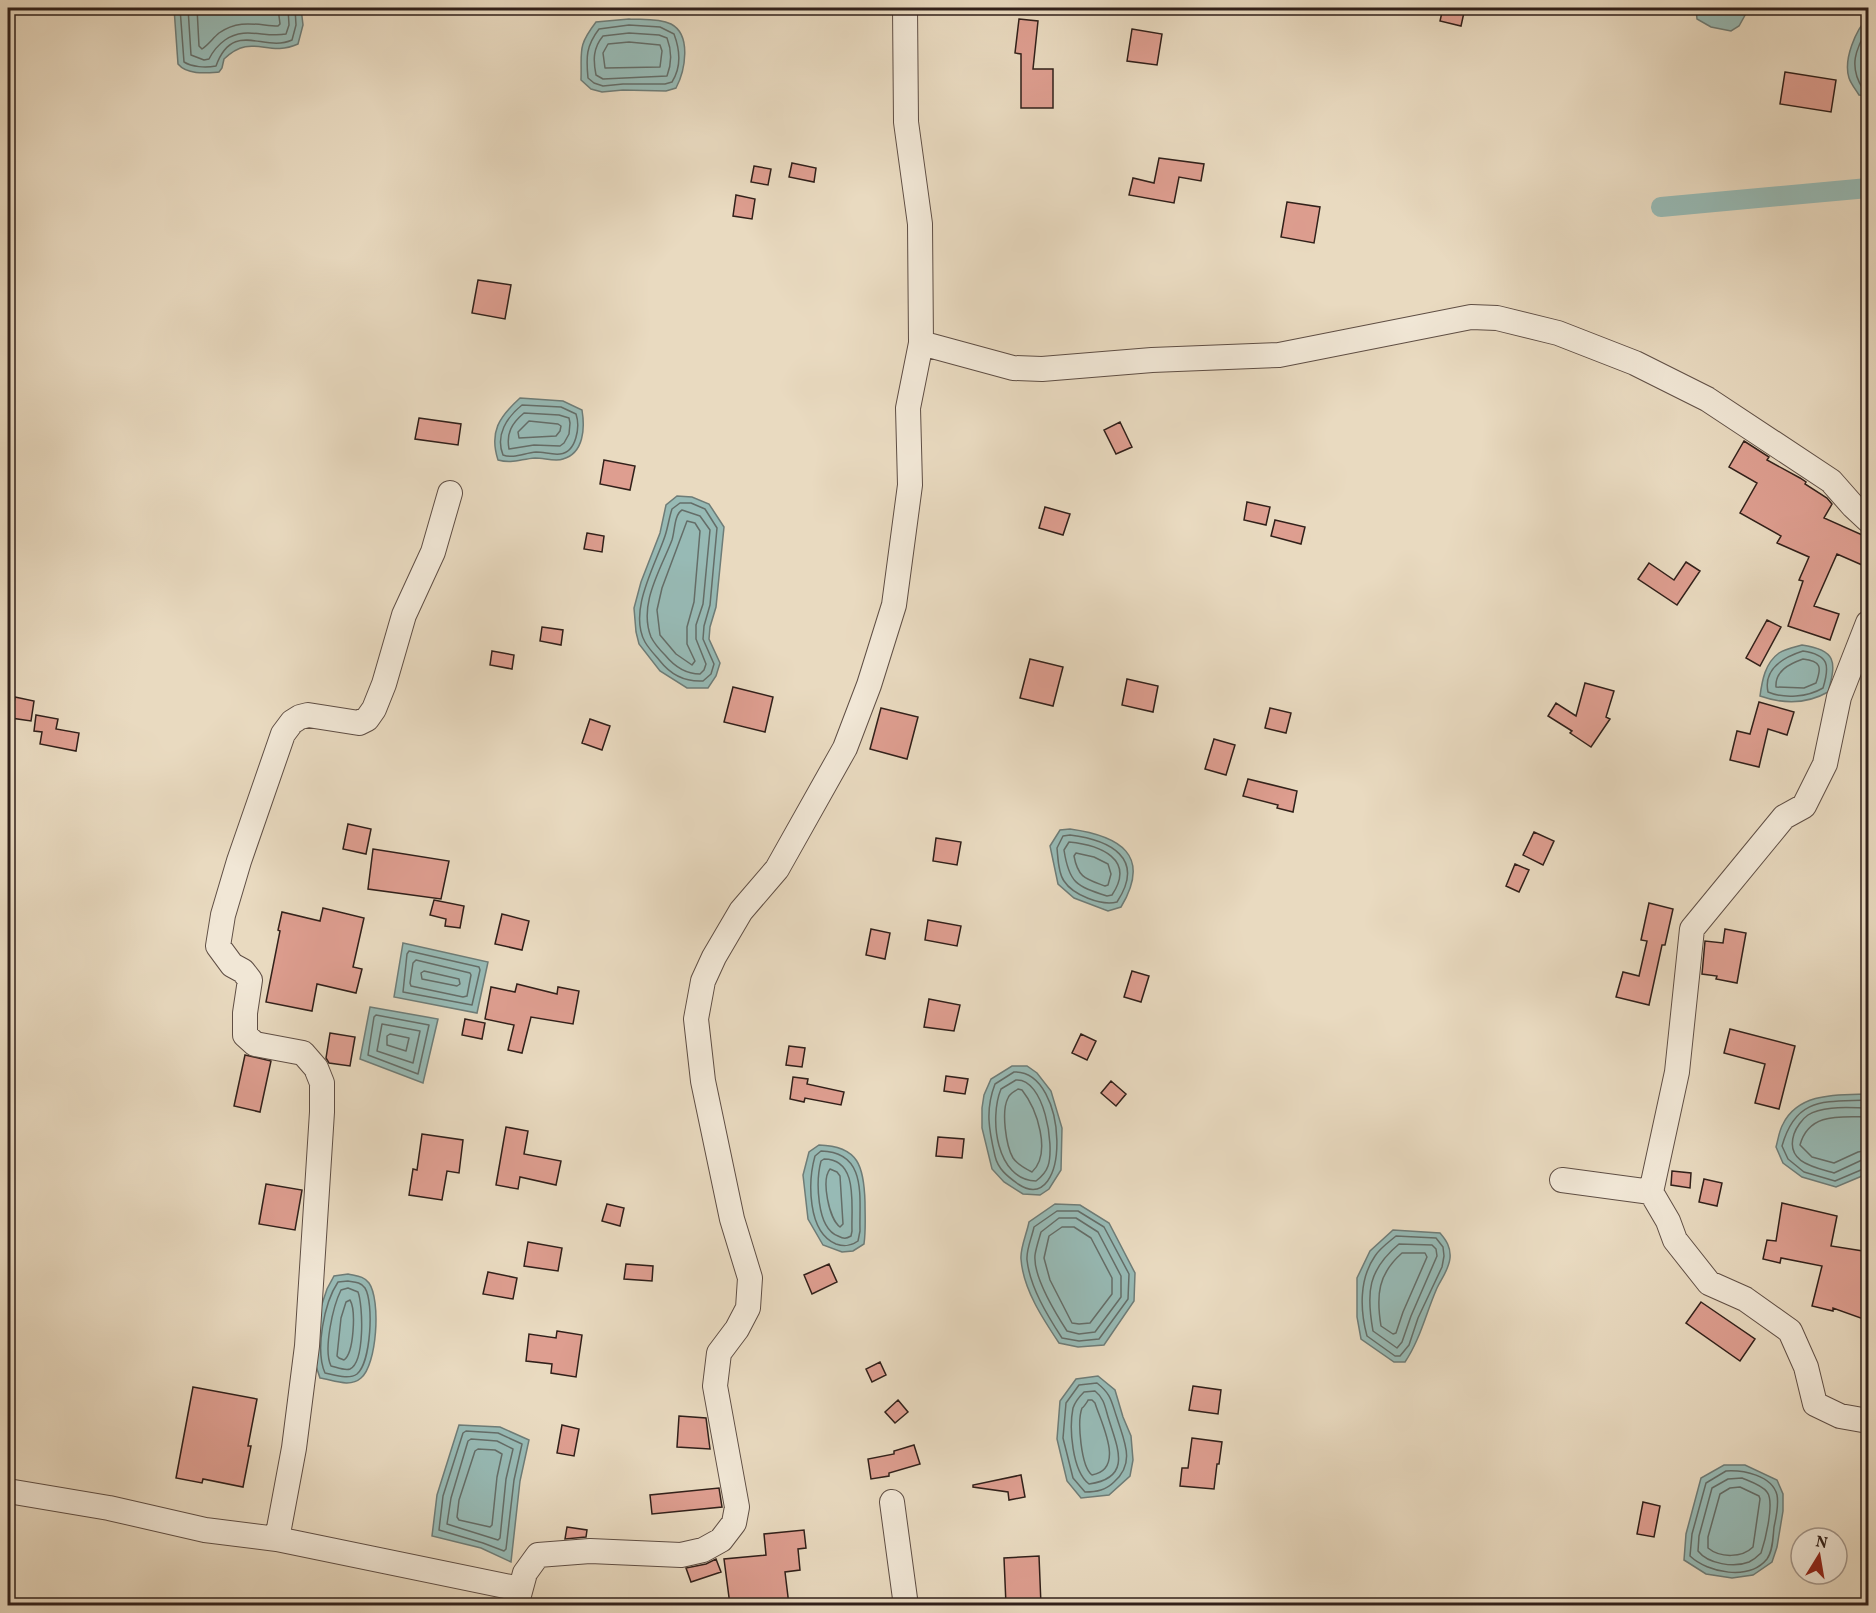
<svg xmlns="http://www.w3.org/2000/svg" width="1876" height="1613" viewBox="0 0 1876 1613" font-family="Vollkorn,serif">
<rect width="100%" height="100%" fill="#e9dac0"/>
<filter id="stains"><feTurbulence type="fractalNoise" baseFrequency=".00333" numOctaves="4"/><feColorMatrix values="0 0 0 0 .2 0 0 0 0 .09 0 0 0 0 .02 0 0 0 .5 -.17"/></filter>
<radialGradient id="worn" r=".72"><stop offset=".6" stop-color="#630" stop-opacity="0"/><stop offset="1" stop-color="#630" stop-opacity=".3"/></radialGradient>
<path fill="#97bab5" stroke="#6e7c77" stroke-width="1.5" d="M174,8H301L303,25L298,44C267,58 252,32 224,59L222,68L219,72C206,73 187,75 178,64Z
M1696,8H1749L1739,26L1731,31L1711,27L1697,19Z
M1868,17V96L1859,95C1856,90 1851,84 1849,78C1843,59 1856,30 1868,17Z
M629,19C642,20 658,18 671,24C692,35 685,71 676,88L666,91L623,90L602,92L591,89L581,80C582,50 577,47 596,22Z
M520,398L563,401L582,410C585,428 584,453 563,459C556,462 544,458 535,458C521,459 512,464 498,460C489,432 499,417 520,398Z
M677,496L692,497L709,504L724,527L716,607L710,627L709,639L720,663L716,676L708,688H687L660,671L639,644L636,632L634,608L641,582L660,533L666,505Z
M1802,645C1836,650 1837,661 1828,692C1807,704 1783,704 1760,696C1762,681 1765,663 1779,653C1785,649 1795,647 1802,645Z
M1070,829C1120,836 1152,855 1121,907L1108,911L1074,898L1058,884L1050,846L1060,830Z
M403,943L488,962L477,1013L394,997Z
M370,1007L438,1019L423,1083L360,1059Z
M1012,1066H1027L1037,1073L1051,1091L1062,1128L1061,1170L1049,1189L1040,1195L1023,1194L1004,1182L992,1169L982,1128V1108L984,1095L991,1079Z
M1868,1094V1171L1862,1176L1836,1187L1802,1177L1783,1163L1776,1147C1778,1140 1779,1131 1783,1124C1799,1092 1838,1095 1868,1094Z
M819,1145C859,1146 864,1167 865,1202C865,1216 866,1230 864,1244L853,1251L842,1252L823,1245L808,1219L803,1175L809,1152Z
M1055,1204L1080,1205L1109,1223L1135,1273L1134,1301L1104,1345L1078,1347L1059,1343C1043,1319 1023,1289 1021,1259C1020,1248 1027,1233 1029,1222Z
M1393,1230L1440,1233C1446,1240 1451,1247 1450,1258C1449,1269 1442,1278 1437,1288C1426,1313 1420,1340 1405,1362H1394L1361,1339L1357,1317V1278L1370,1251Z
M348,1274C356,1276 364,1276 369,1283C381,1300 377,1365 361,1378C350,1388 333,1380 320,1378L314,1360L319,1313L327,1289L334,1276Z
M1098,1376L1115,1390L1123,1417L1131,1436L1133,1460L1130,1476L1109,1495L1081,1498L1067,1481L1057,1439L1060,1401L1076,1379Z
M459,1425L500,1427L529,1440L520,1481L511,1562L481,1548L432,1536L437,1495Z
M1724,1465H1745L1777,1480L1783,1494V1511L1777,1547L1772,1562L1753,1575L1732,1578L1706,1574L1684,1560L1686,1534L1701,1478Z"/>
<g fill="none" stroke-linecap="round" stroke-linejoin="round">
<path stroke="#646d68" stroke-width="1.5" d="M180,8L184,62C192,67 205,68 216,66C233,19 264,53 292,40L296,25L295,8
M188,8L191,55L204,60L209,59C213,51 218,45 225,40C245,26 264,38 286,34L289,25L288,8
M197,8L199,46L202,49C208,45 213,38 219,33C239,19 256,25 278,26L280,24L278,8
M629,25L660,27L674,34C680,50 681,68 672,82L665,84H623L603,86L594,83L588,78C586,57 586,46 599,29Z
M1868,27C1856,49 1848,66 1863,89L1868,90
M629,33L659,35L667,38C672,51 672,63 667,76L603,79L596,75C593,60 593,48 603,36Z
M629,42L660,45L662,51L660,67L605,68L603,53L608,44Z
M522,405L561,407L576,414C580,426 577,452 560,454C552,455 544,452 536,452C524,453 514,459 503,455C495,435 507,417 522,405Z
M524,413L559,415L569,418L570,423L569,434L564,443L560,446L534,445L509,449C506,433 512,423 524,413Z
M529,421L558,424L561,426L560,431L556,436L519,438L518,432Z
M680,503H691L705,509L717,528L710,605L704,626L703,639L714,664L711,674L703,681C685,682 671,675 660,661C655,655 649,649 645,642C628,611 655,566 665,536C668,527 669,518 672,509Z
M682,510L700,516L710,530L703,604L696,625V639L706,664L704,670L700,674C686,674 674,666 665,655C660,650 654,643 651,637C638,604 661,569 672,540C675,531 674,515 682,510Z
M687,521L695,523L700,531L694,602L687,627V644L695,661L692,665L676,654L660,635L657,610L662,588Z
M1803,651C1829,655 1830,665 1823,688C1808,697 1784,699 1768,692C1763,669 1784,657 1803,651Z
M1803,659C1821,661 1822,667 1816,683L1804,688L1776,687C1775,671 1789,664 1803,659Z
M1070,835C1110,840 1146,858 1117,902C1101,906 1073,895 1064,881C1058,873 1058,858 1057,848L1063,836Z
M1069,842C1100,845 1136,859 1112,895L1107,896C1076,886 1069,883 1064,850Z
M1076,853L1094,857L1108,864L1111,874L1108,885L1105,886C1086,879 1078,878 1074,856Z
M409,951L479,967L480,970L472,1005L403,992L407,954Z
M416,960L470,973L471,975L467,996L463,997L411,986L410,983L413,963Z
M424,971L459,979L460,984L457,986L422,979L421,973Z
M376,1015L429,1025L418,1074L368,1055L374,1017Z
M382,1024L420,1031L413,1063L377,1051Z
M390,1034L409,1038L406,1051L387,1045V1036Z
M1014,1072C1070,1070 1071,1219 1018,1184C1007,1176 998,1169 995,1156C989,1130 985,1110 995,1084Z
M1016,1080C1044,1078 1055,1145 1048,1166C1046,1172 1040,1178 1036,1181C996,1180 989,1118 1001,1089Z
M1018,1089L1022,1090C1037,1109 1052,1153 1032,1172C1026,1169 1017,1164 1013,1158C1006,1146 1001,1111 1008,1098C1010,1093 1014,1092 1018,1089Z
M1868,1100C1825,1102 1796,1096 1782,1146L1788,1159L1804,1172L1835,1181L1868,1167
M1868,1108C1851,1108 1823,1105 1808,1115C1802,1119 1796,1128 1794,1134C1785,1162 1813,1167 1834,1173L1862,1160L1868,1159
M1868,1117C1841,1117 1809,1112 1800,1145L1812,1157L1834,1163L1858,1152L1868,1150
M821,1151C868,1152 859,1198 860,1231L858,1241C851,1246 845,1247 836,1244C807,1232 808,1181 815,1156Z
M824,1159C859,1159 851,1206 852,1231L851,1236C846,1239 844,1239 838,1236C816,1228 816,1180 821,1161Z
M830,1169L837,1172L840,1176L843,1224L840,1227C829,1219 821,1180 830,1169Z
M1057,1211H1078L1104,1227L1129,1274L1128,1299L1099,1339L1079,1341L1062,1338C1047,1315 1030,1287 1027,1260C1026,1250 1032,1237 1034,1227Z
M1059,1218H1076L1098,1232L1121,1276V1297L1095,1332L1079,1334L1067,1331C1056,1314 1033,1276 1035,1255C1036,1248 1039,1239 1041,1232Z
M1062,1227H1074L1091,1238L1112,1278V1294L1090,1323L1079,1324L1072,1323L1050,1280L1044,1258L1049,1236Z
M1396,1236L1436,1238L1443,1247L1444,1256L1442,1267L1418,1318L1409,1345L1400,1356H1395L1367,1336C1360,1310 1359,1279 1375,1256C1380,1248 1389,1242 1396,1236Z
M1399,1244L1432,1245L1436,1249L1437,1256L1411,1316L1402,1342L1397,1348L1373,1331C1366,1292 1368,1270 1399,1244Z
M1402,1253H1425L1427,1257L1403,1312L1396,1333L1393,1334L1381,1326C1376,1295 1378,1274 1402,1253Z
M348,1281C354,1282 361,1282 365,1288C374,1303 371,1362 357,1374C349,1380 335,1375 325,1373C315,1350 324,1303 338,1282Z
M348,1288L358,1292C363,1305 365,1362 350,1369C345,1371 336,1367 331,1366C323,1350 333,1306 341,1290Z
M350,1300C356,1310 354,1353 344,1360L339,1358L337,1356L341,1318L346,1302Z
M1097,1383C1112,1395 1111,1401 1117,1418C1124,1441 1136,1463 1114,1482C1106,1490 1097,1492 1085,1492L1073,1478L1063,1438L1066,1403L1079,1385Z
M1095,1391C1105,1399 1105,1408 1109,1420C1118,1449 1132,1478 1089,1484C1072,1471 1069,1428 1073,1408C1075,1402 1080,1396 1084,1392Z
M1088,1400H1092L1095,1403C1101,1423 1126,1469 1092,1475C1081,1467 1077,1421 1082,1408C1083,1408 1088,1401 1088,1400Z
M466,1431L498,1433L522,1444L514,1480L506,1549L504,1551L483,1543L439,1530L443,1496L463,1433Z
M471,1439L497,1441L513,1449L506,1479L500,1538L498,1540L447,1524L451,1498L468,1441Z
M478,1449L495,1450L502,1454L497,1477L492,1525L490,1527L459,1520L457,1517L459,1500L475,1451Z
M1726,1471C1743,1470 1772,1475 1777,1495C1779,1505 1776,1518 1774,1527C1773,1537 1773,1551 1767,1559C1749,1581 1708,1573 1690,1556L1692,1534L1706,1483Z
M1742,1478C1749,1481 1762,1485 1767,1492C1775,1502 1765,1541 1761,1553C1758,1556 1753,1560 1749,1562C1734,1568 1708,1564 1698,1551L1699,1536L1712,1488L1728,1479Z
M1740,1487L1759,1496L1760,1499L1753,1547C1742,1558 1720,1558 1708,1548V1537L1720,1494L1730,1488Z"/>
<path stroke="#97bab5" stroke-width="20" d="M1661,207L1868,188"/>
</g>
<path fill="#de9e90" stroke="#31201a" stroke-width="1.5" d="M1443,8H1465L1461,26L1440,21Z
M1019,19L1038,21L1033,69H1053V108H1021V54L1015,53Z
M1132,29L1162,34L1157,65L1127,61Z
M1785,72L1836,80L1831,112L1780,104Z
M1159,158L1204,164L1201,181L1179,177L1174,203L1129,195L1133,178L1154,183Z
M792,163L816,168L814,182L789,177Z
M754,166L771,169L768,185L751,182Z
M736,195L755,199L752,219L733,216Z
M1287,202L1320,207L1314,243L1281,237Z
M478,280L511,285L505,319L472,313Z
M419,418L461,424L458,445L415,439Z
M1120,422L1132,447L1116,454L1104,430Z
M1744,441L1769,457L1767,460L1800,478L1806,482L1805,484L1827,498L1832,504L1824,518L1869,538V568L1837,554L1814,606L1839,614L1830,640L1788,626L1803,581L1799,580L1809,557L1777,543L1781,536L1740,513L1757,483L1729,467Z
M604,460L635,466L630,490L600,484Z
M1247,502L1270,507L1266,525L1244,520Z
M1045,507L1070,514L1063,535L1039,528Z
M1275,520L1305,527L1301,544L1271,536Z
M587,533L604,536L602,552L584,549Z
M1686,562L1700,571L1677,605L1638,579L1649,563L1674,580Z
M1767,620L1781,627L1760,666L1746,658Z
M542,627L563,630L561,645L540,641Z
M492,651L514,655L512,669L490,665Z
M1030,659L1063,667L1053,706L1020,698Z
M1127,679L1158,686L1153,712L1122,705Z
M1585,683L1614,691L1606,717L1610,719L1591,747L1570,733L1572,731L1548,716L1556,703L1576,716Z
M733,687L773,697L765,732L724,722Z
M15,697L34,701L31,721L11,718Z
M1759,702L1794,712L1787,735L1768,729L1759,767L1730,760L1737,731L1750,734Z
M881,708L918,717L907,759L870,749Z
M1270,708L1291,713L1286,733L1265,728Z
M36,715L58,719L56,729L79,733L76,751L40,744L42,732L34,731Z
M590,719L610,726L602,750L582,743Z
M1214,739L1235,745L1226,775L1205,769Z
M1248,779L1297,791L1293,812L1277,808L1278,805L1243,796Z
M348,824L371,829L366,854L343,849Z
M1534,832L1554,841L1543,865L1523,855Z
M936,838L961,842L957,865L933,861Z
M373,849L449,861L441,899L368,889Z
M1515,864L1529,870L1519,892L1506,886Z
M434,900L464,906L460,928L445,926L446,919L430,915Z
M1649,903L1673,909L1665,945H1662L1649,1005L1616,997L1623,972L1639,976L1647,941L1641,940Z
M323,908L364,918L353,967L362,969L356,993L317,984L312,1011L266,1002L280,931L278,930L282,912L320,921Z
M502,914L529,921L522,950L495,944Z
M928,920L961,926L957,946L925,940Z
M871,929L890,933L885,959L866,955Z
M1725,929L1746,933L1737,983L1716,979L1717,976L1702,974L1705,941L1723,943Z
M1132,971L1149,976L1141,1002L1124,997Z
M517,984L557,994L558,987L579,991L573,1024L531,1017L522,1053L508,1050L514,1025L485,1019L491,987L515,992Z
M929,999L960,1005L954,1031L924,1027Z
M465,1019L485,1023L482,1039L462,1035Z
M1730,1029L1795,1046L1779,1109L1755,1103L1765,1064L1724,1053Z
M330,1033L355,1037L350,1066L329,1063L326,1058Z
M1081,1034L1096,1041L1087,1060L1072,1053Z
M789,1046L805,1048L802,1067L786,1065Z
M245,1055L271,1061L260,1112L234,1106Z
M946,1076L968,1079L965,1094L944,1091Z
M793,1077L808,1079L807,1084L844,1092L841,1105L805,1098L804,1102L790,1099Z
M1111,1081L1126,1094L1116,1106L1101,1093Z
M506,1127L528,1131L524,1154L561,1161L556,1185L520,1177L518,1189L496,1185Z
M422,1134L463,1140L459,1173L447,1171L442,1200L409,1195L413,1169L417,1170Z
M938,1137L964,1139L962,1158L936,1156Z
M1672,1171L1691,1173L1690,1188L1671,1185Z
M1704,1179L1722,1183L1717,1206L1699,1202Z
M266,1184L302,1190L295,1230L259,1224Z
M1782,1203L1837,1216L1831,1246L1869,1252V1321L1833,1308V1311L1812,1306L1822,1266L1781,1258L1780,1263L1763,1259L1767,1240L1776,1241Z
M607,1204L624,1208L620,1226L602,1221Z
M528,1242L562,1248L558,1271L524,1266Z
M626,1264L653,1266L652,1281L624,1279Z
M829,1264L837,1282L812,1294L804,1275Z
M488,1272L517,1278L513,1299L483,1294Z
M1701,1302L1755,1339L1740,1361L1686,1323Z
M557,1331L582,1335L576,1377L551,1373L552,1364L526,1361L529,1334L556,1338Z
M880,1362L886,1375L872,1382L866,1369Z
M1193,1386L1221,1390L1218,1414L1189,1410Z
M193,1387L257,1399L248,1446H251L243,1487L203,1479L202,1483L176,1478Z
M898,1400L908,1412L895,1423L885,1412Z
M679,1416L706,1418L710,1449L677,1447Z
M562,1425L579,1429L574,1456L557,1453Z
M1192,1438L1222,1442L1219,1464H1217L1214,1489L1180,1486L1182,1468H1188Z
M914,1445L920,1464L889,1473V1476L871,1479L868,1459L894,1454V1451Z
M1021,1475L1025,1497L1009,1500L1008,1492L973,1487V1485Z
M719,1488L722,1507L652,1514L650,1495Z
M1643,1502L1660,1506L1654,1537L1637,1534Z
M567,1527L587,1530L586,1537L565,1539Z
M804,1530L806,1548L798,1549L800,1570L785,1572L789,1605H730L724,1559L766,1555L764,1534Z
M1039,1556L1041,1605H1006L1004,1558Z
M716,1559L721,1572L691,1582L686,1568L706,1564Z"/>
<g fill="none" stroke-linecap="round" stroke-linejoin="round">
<defs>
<path id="minor" d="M921,343L1013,368L1042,369L1152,360L1279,355L1471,317L1497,318L1558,333L1635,363L1707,399L1831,481L1853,506L1868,520
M450,493L433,552L404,615L384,684L374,709L367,719L359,723L308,715L300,717L292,722L283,734L239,861L223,915L218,946L232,965L243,971L250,980L245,1013V1035L255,1044L303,1053L316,1068L322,1083V1112L307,1346L294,1448L277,1539L520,1589
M1562,1180L1651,1192L1668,1221L1675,1240L1709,1283L1745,1299L1790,1331L1806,1367L1815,1404L1840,1416L1868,1421
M1651,1192L1677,1072L1692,929L1784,817L1804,806L1825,764L1839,697L1868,623
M8,1491L109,1508L205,1530L277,1539
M892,1502L906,1606
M516,1606L525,1573L538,1555L590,1551L681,1555L703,1550L721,1540L734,1523L737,1507L715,1386L719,1353L737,1329L748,1308L750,1278L732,1219L703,1081L696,1019L703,981L714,957L741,911L777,869L845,748L869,685L894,605L910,485L908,408L921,343L920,224L906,122L905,8"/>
</defs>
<use href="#minor" stroke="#5f4e44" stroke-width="26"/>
<use href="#minor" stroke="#f1e7d6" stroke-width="24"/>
</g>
<rect width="1876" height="1613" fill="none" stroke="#e9dac0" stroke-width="30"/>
<rect x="9" y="9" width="1858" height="1595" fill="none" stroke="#31201a" stroke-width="3"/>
<rect x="15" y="15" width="1846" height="1583" fill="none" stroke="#31201a" stroke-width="1.5"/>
<g transform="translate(1819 1556) rotate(11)"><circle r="28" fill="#f1e7d6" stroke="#a4978b" stroke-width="1.5"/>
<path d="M0-4.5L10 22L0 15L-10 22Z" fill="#8f2418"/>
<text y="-9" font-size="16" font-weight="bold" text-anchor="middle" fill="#31201a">N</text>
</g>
<rect width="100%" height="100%" filter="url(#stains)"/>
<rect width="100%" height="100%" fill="url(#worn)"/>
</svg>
